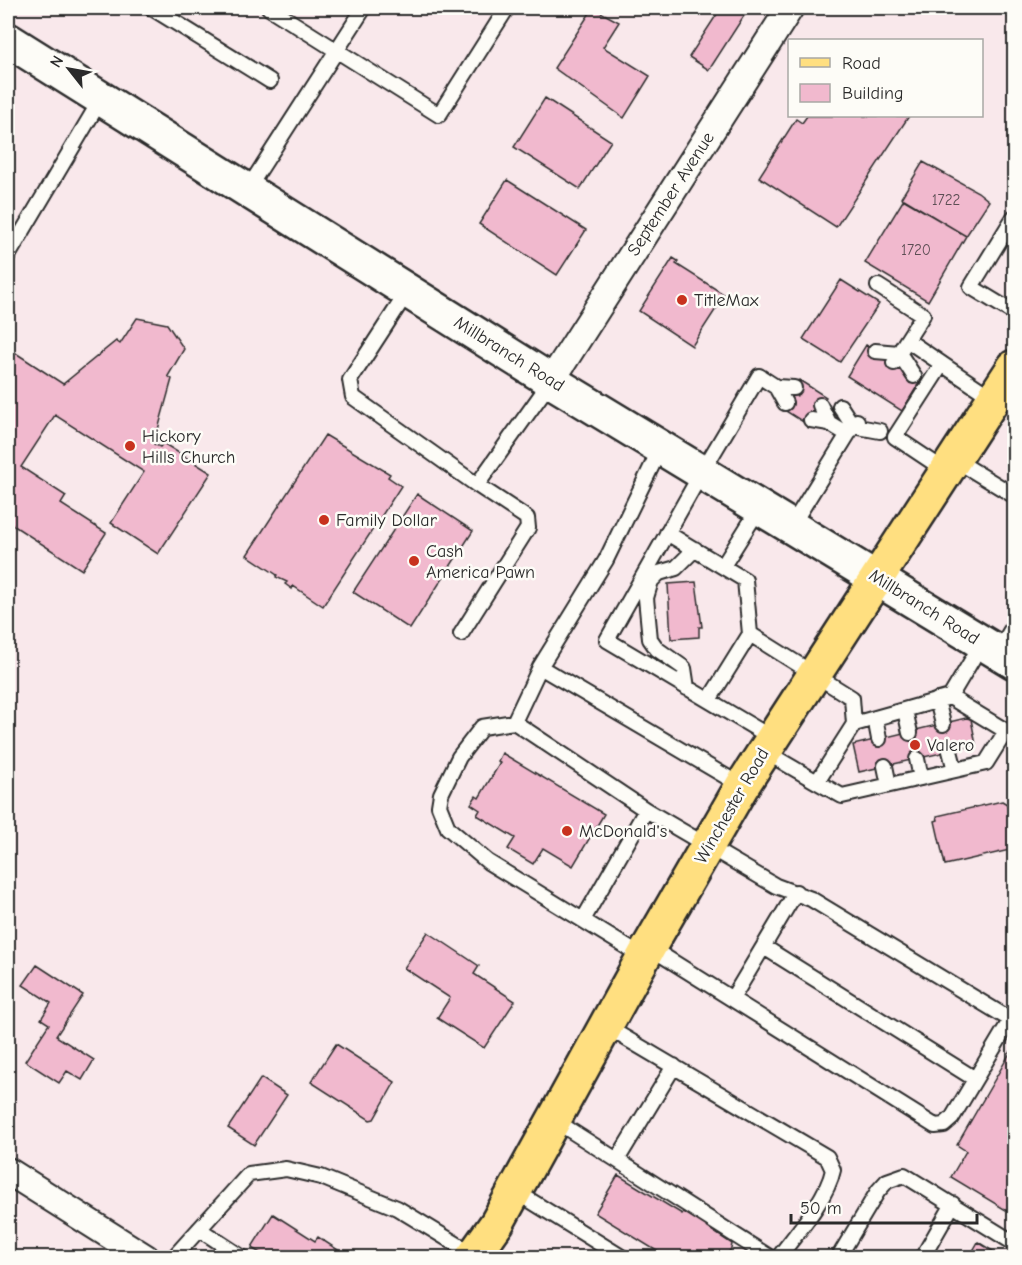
<svg xmlns="http://www.w3.org/2000/svg" width="1022" height="1265" viewBox="0 0 1022 1265" font-family="'Comic Neue',sans-serif">
<rect width="100%" height="100%" fill="#f9e8eb"/>
<filter id="ink" filterUnits="userSpaceOnUse"><feTurbulence type="fractalNoise" baseFrequency=".0167" numOctaves="2"/><feDisplacementMap in="SourceGraphic" scale="12" xChannelSelector="R" yChannelSelector="G"/><feConvolveMatrix kernelMatrix="1 2 1 2 8 2 1 2 1" color-interpolation-filters="sRGB"/></filter>
<g filter="url(#ink)">
<path fill="#f1b9ce" stroke="#2b2b2b" stroke-width="1.5" d="M593,8L619,22L603,47L650,76L624,118L554,68Z
M721,8H749L709,70L689,57Z
M545,98L611,141L580,189L514,147Z
M807,116H909L836,227L759,177L796,119L802,123Z
M923,162L978,192L989,201L966,236L901,198Z
M507,180L586,230L557,275L479,224Z
M904,199L966,236L928,301L865,263Z
M673,258L678,261L676,264L725,295L692,346L639,311Z
M841,280L879,304L840,362L803,339Z
M137,318L167,324L184,349L168,376L172,379L154,444L160,447L163,443L211,473L158,554L111,523L144,472L55,415L21,467L66,496L61,504L106,533L82,570L8,522V348L63,384L116,341L120,344Z
M866,345L921,380L902,411L847,376Z
M799,380L826,397L808,425L781,408Z
M325,435L390,474L388,477L401,486L323,606L293,586L292,589L285,584L287,582L276,577L277,575L247,555Z
M417,494L473,531L410,629L353,592Z
M696,582L702,627H699V637L671,639L668,584Z
M966,718L971,719L976,745L859,772L853,745Z
M502,753L604,814L573,866L543,848L533,864L508,849L515,838L477,815L480,810L471,804L476,796L479,798L500,763L498,761Z
M1002,801L1007,804L1014,849L945,865L935,821L938,820L937,816Z
M428,932L479,966L474,974L515,1001L484,1048L437,1018L450,998L404,968Z
M37,965L83,995L56,1036L94,1060L82,1080L67,1071L59,1083L25,1061L49,1024L41,1019L51,1003L23,985Z
M336,1044L395,1082L374,1119L370,1120L311,1082Z
M1014,1046V1215L951,1177L966,1151L957,1145Z
M261,1078L287,1095L254,1145L228,1128Z
M618,1175L682,1214L686,1208L711,1223L708,1228L732,1244L731,1249L724,1258H668L595,1213Z
M273,1214L315,1241L318,1237L338,1250L335,1254L338,1256L344,1253L352,1258H269L253,1249L252,1247Z
M978,1242L1004,1258H969Z"/>
<g fill="none" stroke-linecap="round" stroke-linejoin="round">
<defs>
<path id="lane" d="M152,8L270,81
M269,8L439,115L507,8
M1011,8L1014,10
M247,190L364,8
M1014,217L971,287L1014,313
M8,256L101,99
M878,286L923,315L907,340
M408,291L350,380L353,397L470,480L477,485L551,381
M875,351L899,353L894,363
M914,376L899,353L907,340L942,364
M785,403L776,387L794,388
M820,405L829,423
M840,406L853,426L857,421
M811,420L829,423L847,434
M954,459L1013,495L1014,493
M946,471L895,437L942,364L994,399
M792,525L853,426L880,431
M667,533L745,580L750,634L709,700
M723,566L760,507
M461,634L528,528L527,518L477,485
M750,634L852,698L854,724L817,782L764,751
M998,652L1014,625
M540,667L742,786
M687,688L684,668L657,649L650,639L646,598L651,581L659,573L676,568L695,549
M950,697L1006,731L1013,732
M937,700L943,724
M905,710L910,733
M875,718L879,739
M514,722L540,667L606,560L661,447
M854,724L950,697L982,643
M772,738L607,640L702,472L759,376L776,387
M950,751L955,770
M917,759L921,778
M885,766L889,785
M817,782L842,796L986,763L1006,731
M583,920L646,810
M649,947L935,1126L944,1125L952,1118L1014,1014
M764,947L975,1079
M643,957L488,862L448,828L439,806L441,794L459,757L482,727L514,722L646,810L776,886L811,899L1011,1020
M732,999L796,892
M605,1026L827,1157L833,1170C827,1199 795,1235 778,1258
M554,1120L771,1258
M617,1160L674,1066
M515,1191L623,1258
M199,1229L243,1258
M173,1258L249,1174L286,1169L321,1177L397,1208L476,1256
M838,1258L878,1191L887,1181L904,1175L1014,1243
M922,1258L953,1204"/>
<path id="street" d="M551,381L790,8
M8,1171L146,1258"/>
<path id="secondary" d="M8,40L551,381L1014,662"/>
<path id="primary" d="M472,1258L497,1223L649,947L742,786L1014,367"/>
</defs>
<use href="#lane" stroke="#2b2b2b" stroke-width="18"/>
<use href="#street" stroke="#2b2b2b" stroke-width="30"/>
<use href="#secondary" stroke="#2b2b2b" stroke-width="38"/>
<use href="#primary" stroke="#2b2b2b" stroke-width="38"/>
<use href="#lane" stroke="#fdfcf7" stroke-width="14"/>
<use href="#street" stroke="#fdfcf7" stroke-width="26"/>
<use href="#secondary" stroke="#fdfcf7" stroke-width="33"/>
<use href="#primary" stroke="#ffdf80" stroke-width="33"/>
</g>
</g>
<g fill="#c8321e" stroke="#fdfcf7" stroke-width="2">
<circle cx="682" cy="300" r="6"/>
<circle cx="130" cy="446" r="6"/>
<circle cx="324" cy="520" r="6"/>
<circle cx="414" cy="561" r="6"/>
<circle cx="915" cy="745" r="6"/>
<circle cx="567" cy="831" r="6"/>
</g>
<g text-anchor="middle" dominant-baseline="central" stroke-width="5" stroke-linejoin="round" paint-order="stroke">
<g font-size="15" fill="#5c4e54">
<text x="946" y="200">1722</text>
<text x="916" y="250">1720</text>
</g>
<g font-size="18" fill="#2b2b2b" stroke="#fdfcf7">
<text transform="translate(671 194) rotate(-57)">September Avenue</text>
<text transform="translate(509 354) rotate(32)">Millbranch Road</text>
<text transform="translate(924 607) rotate(32)">Millbranch Road</text>
<text transform="translate(732 806) rotate(-60)">Winchester Road</text>
</g>
<g font-size="18" fill="#2b2b2b" stroke="#fdfcf7" text-anchor="start">
<text x="694" y="300">TitleMax</text>
<text x="142" y="436">Hickory<tspan x="142" dy="21">Hills Church</tspan></text>
<text x="336" y="520">Family Dollar</text>
<text x="426" y="551">Cash<tspan x="426" dy="21">America Pawn</tspan></text>
<text x="927" y="745">Valero</text>
<text x="579" y="831">McDonald's</text>
</g>
</g>
<rect width="1022" height="1265" fill="none" stroke="#fdfcf7" stroke-width="30"/>
<rect x="15" y="15" width="992" height="1235" fill="none" stroke="#2b2b2b" stroke-width="2" filter="url(#ink)"/>
<rect x="788" y="39" width="195" height="78" fill="#fdfcf7" stroke="#a9a8a5" stroke-width="1.5"/>
<rect x="800" y="58" width="30" height="9" fill="#ffdf80" stroke="#a9a8a5" stroke-width="1.5"/>
<text x="842" y="69" font-size="18" fill="#2b2b2b">Road</text>
<rect x="800" y="84" width="30" height="18" fill="#f1b9ce" stroke="#a9a8a5" stroke-width="1.5"/>
<text x="842" y="99" font-size="18" fill="#2b2b2b">Building</text>
<g transform="translate(69 69) rotate(301)" stroke="#fdfcf7" stroke-width="4.5" paint-order="stroke">
<path d="M0-4.5L10 22L0 15L-10 22Z" fill="#2b2b2b"/>
<text y="-9" font-size="16" font-weight="bold" text-anchor="middle" fill="#2b2b2b">N</text>
</g>
<path d="M791 1214v9h186v-9" fill="none" stroke="#2b2b2b" stroke-width="3"/>
<text x="800" y="1214" font-size="18" fill="#2b2b2b" stroke="#fdfcf7" stroke-width="4.5" paint-order="stroke">50 m</text>
</svg>
